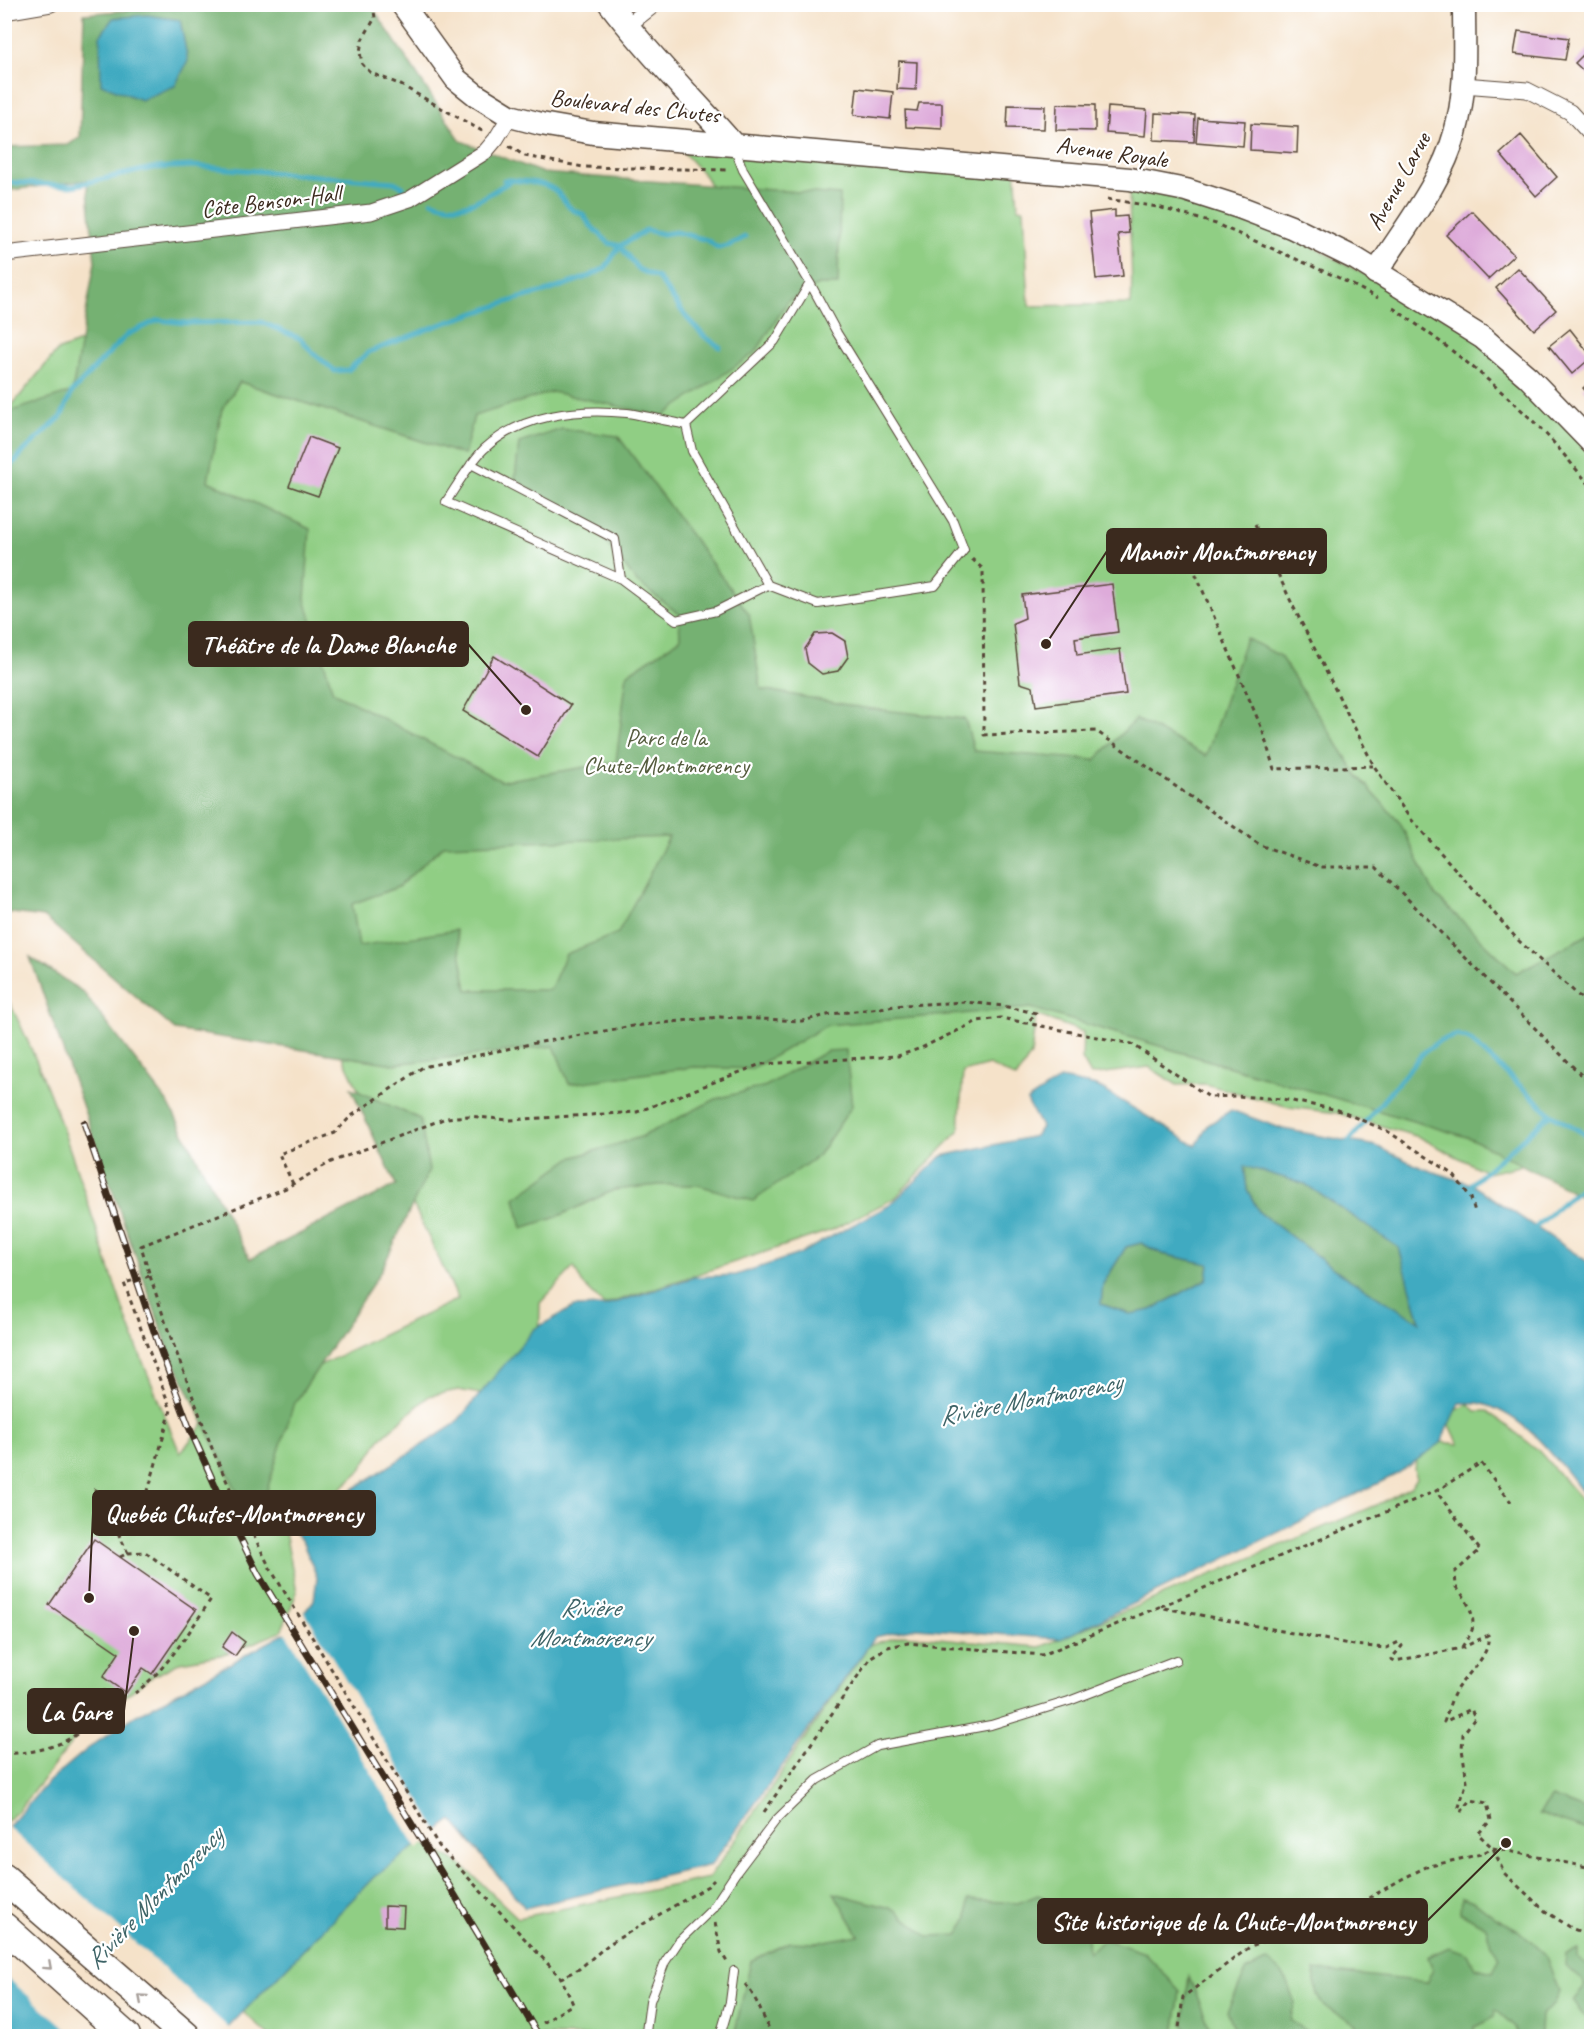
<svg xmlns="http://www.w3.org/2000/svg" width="1596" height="2041" viewBox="0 0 1596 2041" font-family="Caveat,sans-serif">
<rect width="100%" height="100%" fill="#fff"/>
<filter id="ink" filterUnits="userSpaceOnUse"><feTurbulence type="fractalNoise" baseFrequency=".0167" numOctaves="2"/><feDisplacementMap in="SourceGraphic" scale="12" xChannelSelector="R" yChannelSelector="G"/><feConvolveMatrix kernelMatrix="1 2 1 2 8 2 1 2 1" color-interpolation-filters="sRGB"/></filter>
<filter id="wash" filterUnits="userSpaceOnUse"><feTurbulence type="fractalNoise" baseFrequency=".008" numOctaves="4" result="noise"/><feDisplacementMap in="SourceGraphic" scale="24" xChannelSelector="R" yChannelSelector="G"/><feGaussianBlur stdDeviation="1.35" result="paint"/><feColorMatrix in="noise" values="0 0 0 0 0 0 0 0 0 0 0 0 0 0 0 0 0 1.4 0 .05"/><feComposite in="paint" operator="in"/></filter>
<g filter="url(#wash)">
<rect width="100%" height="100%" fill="#f5e2c9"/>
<path fill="#90ce84" stroke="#667c51" stroke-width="1.5" d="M672,140L1015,167L1018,208L1024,209L1029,306L1131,304C1134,262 1127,221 1130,179L1239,207L1483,338L1591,443V1150L1488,1173L1419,1137L1337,1113L1289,1107L1205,1084L1177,1085L1149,1067L1091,1075L1082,1059L1083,1032L1036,1015L1031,1055L1016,1078L989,1065L963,1072L959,1131L895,1198L832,1230L604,1305L582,1283L574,1267L540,1303L539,1347L492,1396L458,1390L429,1396L380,1439L360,1471L306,1519L285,1533L297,1592L281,1632L225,1654L181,1662L151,1677L85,1726L17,1812L5,1822L4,992C60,1098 89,1214 129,1326C145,1369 163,1411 180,1453L208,1419L458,1299L332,1034L5,416L9,409L57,351L88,339L757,268L705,176Z
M1469,1404L1476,1411H1488L1538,1450L1580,1498L1591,1516V2036H270L233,2003L401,1831L462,1865L518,1918L709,1878L869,1645L904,1635L1040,1647L1383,1502L1412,1486L1417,1478L1414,1469L1422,1443L1431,1441L1459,1444L1446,1417L1452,1409L1457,1410Z"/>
<path fill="#74b172" stroke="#586e48" stroke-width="1.5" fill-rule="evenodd" d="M326,5H371L461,141L543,173L840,195L838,285H818L788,301L756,352L663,416L552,392L474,416L464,455L240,382L222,409L208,481L310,529L305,599L333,692L501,781L616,762L627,674L680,639L679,614L637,582L598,532L515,480L519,443L562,429L618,436L749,614L761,689L864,708L965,719L974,751L1095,760L1136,719L1206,756L1246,638L1280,656L1358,776L1400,823L1435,895L1516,973L1591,933V1201L1470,1138L1031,1008L827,1025L752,1069L694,1067L569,1084L554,1046L394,1064L175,1030L44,917L5,912V413L72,392L95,262L87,180L5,191L4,147L68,145L80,137L84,14L156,8H267ZM669,837L618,933L566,954L550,990H467L456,930L359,946L352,904L398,887L444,845Z
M30,957L83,992L168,1103L250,1259L396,1185L351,1088L420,1119L429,1170L381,1271L293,1406L255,1529L169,1351Z
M846,1050L852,1106L818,1156L753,1201L698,1185H659L614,1190L557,1217L522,1228L515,1198L571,1158L641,1137L716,1099L766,1086L827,1051Z
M1244,1165L1305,1184L1400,1248L1420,1323L1342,1275L1259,1212L1247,1189Z
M1141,1243L1162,1254L1209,1264L1207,1279L1151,1310L1130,1314L1101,1304L1103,1284L1126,1247Z
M1552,1797L1591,1811V1831L1539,1814Z
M834,1893L894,1909L928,1936L958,1935L968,1918V1900L1018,1903L1038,1895L1085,1914L1088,1952L1105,1939L1145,1953L1180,1991L1174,2036H734L751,1961L790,1942L813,1943L859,1935Z
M1461,1897L1474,1901L1496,1918L1519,1930L1545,1954L1559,1991L1553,2005L1541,2015L1540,2032L1542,2036H1518L1515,2027L1496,2010L1494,2017L1475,2027L1474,2036H1357L1356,2025C1328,2006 1313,2011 1315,1970L1426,1982L1433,1970L1428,1957L1449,1947L1468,1954L1475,1968L1493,1972L1500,1956L1491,1945L1486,1927L1460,1912Z
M1578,1951V1958L1591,1967V2016L1583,2015L1573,2002L1586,1985L1580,1978L1565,1966L1566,1954Z
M1268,1960L1285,1977L1295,2003L1290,2020L1314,2036H1238L1227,2011L1247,1970Z
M1189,1976L1213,2036H1190L1183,2023Z"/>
<path fill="#41aac1" stroke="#3e6a70" stroke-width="1.5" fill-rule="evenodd" d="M147,15L180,20L188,61L175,86L141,100L101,84L100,36L113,18Z
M1060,1079L1097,1086L1196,1146L1208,1125L1231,1110L1283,1129L1376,1146L1422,1168L1471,1184L1591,1264V1503C1561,1466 1531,1418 1483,1404C1476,1402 1467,1403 1460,1403L1441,1443L1397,1474L1061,1639L916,1628L875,1637L711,1865L525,1908L452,1820L374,1877L220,2036H5V1831L47,1783L86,1750L135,1716L291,1630L314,1600L317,1577L302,1541L291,1529L455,1424L534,1329L574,1307L605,1306L694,1277L736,1275L799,1254L890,1205L942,1156L1035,1136L1041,1127L1027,1101ZM1244,1166L1305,1184L1399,1248L1420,1322L1342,1275L1259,1212L1247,1189ZM1141,1243L1162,1254L1209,1264L1207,1279L1151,1310L1130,1314L1101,1304L1103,1284L1126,1247Z"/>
<path fill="#f5e2c9" d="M303,1609L439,1833L418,1849L284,1630L289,1628Z
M6,1825L230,2029L224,2036H75L4,1975Z"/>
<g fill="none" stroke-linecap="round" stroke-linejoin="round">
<path stroke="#41aac1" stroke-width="5" d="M512,180C526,182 548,182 558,193C569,204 566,209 583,214L590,225L609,243L620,246L638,269L658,278L687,318L704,336L720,347
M4,182L72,186L152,168L193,166L394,182L403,187
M432,201C464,216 485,196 512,180H504
M4,474L24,451L61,417L72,392L109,353L128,334L158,320L186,323L261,322L301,339L312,352L335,371L348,370L369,352L436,326L517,299L548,291L590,276L605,268L620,246L646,230L663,234L676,232L707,240L718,248L730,245L745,237
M1349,1141L1423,1053L1439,1041L1458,1035L1469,1039L1551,1114
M1471,1184L1551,1114L1592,1138
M1536,1227L1563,1202L1592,1180"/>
</g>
<g id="blocks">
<path fill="#deabda" d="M1518,31L1569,38L1565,60L1514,54Z
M1592,46V79L1575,63Z
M899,61L917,62L916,90L897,89Z
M857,88L893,92L890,119L854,115Z
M919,103H942V129L906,127L905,110L917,111Z
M1057,104L1095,105V131L1056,130Z
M1008,105L1045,106L1044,129L1007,128Z
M1108,107L1147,110L1145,136L1106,133Z
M1155,113L1195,115L1194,142L1154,140Z
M1198,118L1245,121L1243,146L1196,142Z
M1251,124L1298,127L1297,153L1250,150Z
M1521,135L1557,177L1536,196L1500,154Z
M1115,210V217L1127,216L1129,233L1118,234L1123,276L1096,279L1089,213Z
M1472,211L1514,255L1488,279L1446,235Z
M1518,268L1556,310L1534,330L1496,288Z
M1570,329L1592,357L1572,374L1549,346Z
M1592,380V398L1583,388Z
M309,437L338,448L318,496L289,486Z
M1112,584L1118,632L1075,638L1077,655L1120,649L1126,694L1036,706L1033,687L1020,683L1013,623L1025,618L1022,595Z
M832,633L845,641L848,657L838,671L822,674L808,663L805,649L815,634Z
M494,656L571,705L538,757L463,711Z
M94,1539L196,1610L152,1674L143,1668L126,1693L103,1677L119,1653L49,1605Z
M232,1632L245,1642L235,1656L222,1647Z
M385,1906L404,1907L403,1927L385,1926Z"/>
</g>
</g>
<g filter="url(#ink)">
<use href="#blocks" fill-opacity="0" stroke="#574638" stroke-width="1.5"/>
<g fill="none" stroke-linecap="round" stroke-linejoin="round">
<defs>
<path id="lane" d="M735,149L743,170L810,283
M810,283L837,333L953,521L964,550L935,586L818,604L768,585L692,451L686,425L775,341Z
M686,425C667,421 647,416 627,413C578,408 522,414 484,449C469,464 458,484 446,502L621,579L676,620L716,611L768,585
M471,464L615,539L621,579
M647,2036L646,2032L650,2001L665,1962L679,1941L712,1909L735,1874L776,1820L817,1780L877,1746L991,1725L1069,1701L1176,1660
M720,2036L730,2002L734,1971"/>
<path id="street" d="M4,12L51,4
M627,26L655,4
M1463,85L1527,90L1570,112L1592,136
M4,254L371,212L410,199L485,152L496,139L510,116"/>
<path id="secondary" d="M402,4L456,79L476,95L510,116L541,124L593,133L1130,179L1186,190L1239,207L1291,227L1356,259L1483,338L1528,377L1592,443
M610,4C648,54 692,97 733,144
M1376,273C1403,230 1442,182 1455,133C1467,92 1464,47 1464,4"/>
<path id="highway" d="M4,1878L186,2036
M4,1927L126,2036"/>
</defs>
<use href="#lane" stroke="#574638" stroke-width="10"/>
<use href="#street" stroke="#574638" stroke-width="17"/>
<use href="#secondary" stroke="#574638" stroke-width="25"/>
<use href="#highway" stroke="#574638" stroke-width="31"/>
<path stroke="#574638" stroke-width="3" stroke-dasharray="4.5 4.5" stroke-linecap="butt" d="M373,4L375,18L362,40L360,52L362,64L371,73L399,84L482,131
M509,146L525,156L583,167L730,170
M1107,199L1158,207L1216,224L1337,277L1378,298
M1393,308C1446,344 1495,383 1540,428C1558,446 1574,468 1592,487
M1255,525L1294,608L1374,766L1409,817L1518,940L1592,1008
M1185,549L1262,729L1274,769L1373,766
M972,559L983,569L984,735L1096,731L1260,845L1321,867H1376L1592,1086
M293,1184L279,1154L335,1133L350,1117L423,1067L535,1043L633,1026L720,1017L802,1021L832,1014L904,1005L966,1002L1003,1006L1036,1013L1028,1022
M150,1276L167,1327L213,1451L234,1497L270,1568L439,1846L561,1978
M94,1489L137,1516
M128,1553L119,1535L137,1516L148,1491L171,1410L124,1283L150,1276L141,1246L286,1188L331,1162L446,1118L468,1116L509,1120L637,1112L761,1064L898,1056L921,1048L978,1021L1001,1018L1132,1044L1209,1097L1237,1096L1282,1099L1338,1110L1387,1131L1453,1174L1471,1198L1475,1212
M120,1557L128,1553L145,1552L211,1599C189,1632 167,1669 135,1693
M1161,1606L1436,1491
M1462,1647C1465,1642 1470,1636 1472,1630C1476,1615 1466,1598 1456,1587L1455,1572L1480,1550L1436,1491L1481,1463L1511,1502
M4,1753C26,1755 63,1747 80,1731C90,1721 96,1703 104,1691L123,1702L80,1730
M764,1812L871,1657L888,1647L908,1643L1042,1655L1159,1607L1354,1645L1386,1648L1399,1642L1402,1646L1391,1659L1395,1661L1462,1648L1488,1635C1491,1655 1469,1672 1458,1687C1451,1697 1448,1711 1444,1722L1471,1709L1475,1718L1463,1734L1462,1749L1467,1781L1458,1810L1462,1811L1471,1800L1487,1803L1491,1820L1478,1834L1493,1848L1504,1873L1545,1911L1573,1929L1592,1936
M1493,1848L1592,1868
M715,1923L721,1952L727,1962
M745,1984C758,1999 763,2019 773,2036
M543,2023L573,2004L561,1978L579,1969L609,1944L708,1886L714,1880
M208,2031L214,2036
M519,2036L523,2034
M801,2036L859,2033L893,2036
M1178,2036L1183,1997L1251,1946L1269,1939L1327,1922L1402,1879L1426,1867L1481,1854L1493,1848"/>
<use href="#lane" stroke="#fff" stroke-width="8"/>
<use href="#street" stroke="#fff" stroke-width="15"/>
<use href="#secondary" stroke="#fff" stroke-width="22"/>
<use href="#highway" stroke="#fff" stroke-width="28"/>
<defs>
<path id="rail" d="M84,1123L159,1346L189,1427L223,1503L258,1574L429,1852L539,2036"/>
</defs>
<use href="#rail" stroke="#3b2a1e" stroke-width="7"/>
<use href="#rail" stroke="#fff" stroke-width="4.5" stroke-dasharray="14" stroke-linecap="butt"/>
</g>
<defs><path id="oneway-chevron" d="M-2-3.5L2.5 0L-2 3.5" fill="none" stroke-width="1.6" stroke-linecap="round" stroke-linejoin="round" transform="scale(1.5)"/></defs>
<g stroke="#a79f9a">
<use href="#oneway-chevron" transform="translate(48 1966) rotate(42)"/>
<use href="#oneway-chevron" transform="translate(142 1998) rotate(-139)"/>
</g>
</g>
<g text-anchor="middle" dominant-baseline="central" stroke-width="4.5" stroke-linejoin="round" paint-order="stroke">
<g font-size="24" fill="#3b2a1e" stroke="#fff">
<text transform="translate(635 106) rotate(6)">Boulevard des Chutes</text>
<text transform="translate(1112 152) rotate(8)">Avenue Royale</text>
<text transform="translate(1398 181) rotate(-61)">Avenue Larue</text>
<text transform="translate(271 201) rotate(-7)">Côte Benson-Hall</text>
</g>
<g font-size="24" fill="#545b3d" stroke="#fff">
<text x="666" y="737">Parc de la<tspan x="666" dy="28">Chute-Montmorency</tspan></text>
</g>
<g font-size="26" font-style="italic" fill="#3e6467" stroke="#fff">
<text transform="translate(1030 1399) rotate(-11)">Rivière Montmorency</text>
<text x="590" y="1607">Rivière<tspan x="590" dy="30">Montmorency</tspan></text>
<text transform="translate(154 1898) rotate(-46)">Rivière Montmorency</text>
</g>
</g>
<path fill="none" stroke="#3b2a1e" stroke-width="2" d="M1046 644L1107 551M526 710L468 644M89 1598L93 1513M134 1631L124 1711M1506 1843L1427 1921"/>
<g fill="#3b2a1e" stroke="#fff" stroke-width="2">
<circle cx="1046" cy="644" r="6"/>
<circle cx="526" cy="710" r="6"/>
<circle cx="89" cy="1598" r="6"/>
<circle cx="134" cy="1631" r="6"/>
<circle cx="1506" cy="1843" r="6"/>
</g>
<g fill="#3b2a1e" stroke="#3b2a1e" stroke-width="2">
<rect x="1107" y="529" width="219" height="44" rx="6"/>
<rect x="189" y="622" width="279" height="44" rx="6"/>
<rect x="93" y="1491" width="282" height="44" rx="6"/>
<rect x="28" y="1689" width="96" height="44" rx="6"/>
<rect x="1038" y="1899" width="389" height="44" rx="6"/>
</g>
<g font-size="26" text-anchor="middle" font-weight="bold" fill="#fff">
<text x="1217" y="560">Manoir Montmorency</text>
<text x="328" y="653">Théâtre de la Dame Blanche</text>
<text x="234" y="1522">Quebéc Chutes-Montmorency</text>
<text x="76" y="1720">La Gare</text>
<text x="1233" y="1930">Site historique de la Chute-Montmorency</text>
</g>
<rect width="1596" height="2041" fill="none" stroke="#fff" stroke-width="24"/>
</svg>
